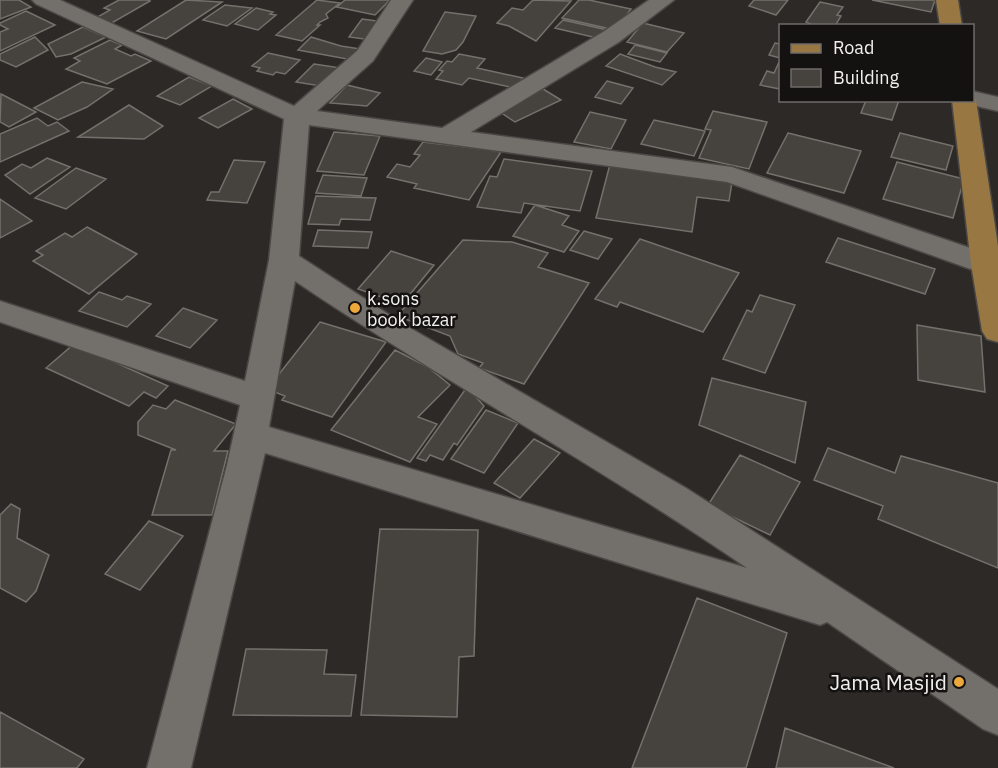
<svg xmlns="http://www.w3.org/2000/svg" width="998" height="768" viewBox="0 0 998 768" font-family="'IBM Plex Sans',sans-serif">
<rect width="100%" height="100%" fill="#2c2926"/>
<path fill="#46433f" stroke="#74716c" stroke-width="1.5" d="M0,0H19L31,7L0,19Z
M119,0H148L150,1L110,24L94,19L110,10L104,8Z
M186,0L222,2L166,39L137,31Z
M317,0L340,3L326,14L328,18L320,22L317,25H320L302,41L276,35Z
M345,0H390L375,15L337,7Z
M533,0L571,1L536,41L509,26L497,23L512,8L523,10Z
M579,0H589L631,9L615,30L562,18Z
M754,0H788L776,15L749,6Z
M872,0H935L931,12Z
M820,2L843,7L837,15L841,16L835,26H815L806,22Z
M225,5L252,8L227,26L203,20Z
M256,8L273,12L270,14L276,15L258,30L235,24Z
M26,11L55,25L0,51V32L8,29L0,25V23Z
M445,12L476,16L463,42L456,50L442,54L423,51Z
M362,19L385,22L372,40L349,37Z
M563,20L612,31L605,40L555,28Z
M643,23L684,33L667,52L627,42Z
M83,27L106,37L71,54L56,57L48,44Z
M35,37L48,50L16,67L0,60V54Z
M311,37L341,46L367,50L358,61L298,50Z
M110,40L122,45L115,49L131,56L135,54L151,61L107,84L66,69L80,61L74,58Z
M775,43L780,44V58L769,55Z
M635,45L667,53L660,62L628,54Z
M268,53L300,60L285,74L276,72L273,75L257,71L260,68L252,66Z
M459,54L485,59L477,68L523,78L515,88L469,78L462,85L436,79L443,71L439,70L447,61L452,62Z
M620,54L655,67L676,72L662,85L606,66Z
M426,58L442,62L431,75L414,71Z
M780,60V89L760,85L767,71L774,73Z
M314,64L341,68L327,87L296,82Z
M189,77L212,86L180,105L157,96Z
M607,81L633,88L621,104L595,97Z
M82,82L113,89L87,107L58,120L34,108Z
M347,85L380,93L367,106L330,103Z
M543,89L561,100L515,122L497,110Z
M1,94L36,112L9,127L0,122Z
M233,99L252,109L218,128L199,118Z
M866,100H899L892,120L861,113Z
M129,105L163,126L144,139L78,137Z
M713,111L767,122L749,169L699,158L711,130L705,129Z
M590,112L626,120L611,149L574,142Z
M37,118L48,126L57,122L69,131L0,162V134Z
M654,120L705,131L694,156L641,144Z
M334,132L380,136L364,175L317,171Z
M788,133L861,151L844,193L767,173Z
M900,133L953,146L946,170L891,157Z
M423,142L483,149L501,152L469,200L414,188L417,184L387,177L397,164L410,167L420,155L414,154Z
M47,158L70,167L30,194L5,175L22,164L31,168Z
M504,159L592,171L580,211L524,203L521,213L477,207L490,176L497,177Z
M234,160L265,162L247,203L207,200L211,192H219Z
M897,162L964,179L953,218L883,199Z
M610,164L732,182L729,201L697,197L692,232L596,218Z
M76,168L106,179L66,209L35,198Z
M323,175L367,178L361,196L316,193Z
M316,196L376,198L370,220L341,219L339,225L308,224Z
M0,199L32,221L0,238Z
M535,205L569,216L562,225L579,231L564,252L513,236Z
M87,227L137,254L89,294L33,261L43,255L36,251L65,233L72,237Z
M318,230L372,232L368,248L313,246Z
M584,231L612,239L598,259L570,250Z
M838,238L935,269L925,294L826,262Z
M640,239L739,273L703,332L620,302L617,307L595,299Z
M463,240L512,242L548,253L538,267L589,283L524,384L479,368L483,363L458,354L450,336L397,316Z
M391,251L434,265L402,304L358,289Z
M99,292L122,300L127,296L151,304L127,327L79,311Z
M760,295L795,305L765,373L723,359L747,310L752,312Z
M183,308L217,320L190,348L156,336Z
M320,322L386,342L332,417L282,400L285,396L272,391L277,385L272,383Z
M917,325L981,336L985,392L918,380Z
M74,344L168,386L156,398L144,392L129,406L46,368Z
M395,350L428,367L450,385L418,417L437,424L410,462L331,430Z
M712,378L806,402L795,463L699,425Z
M467,387L484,406L457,445L454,443L443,460L430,455L426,461L417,458Z
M175,400L236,424L214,451H228L212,515H152L171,450H176L138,435V422L153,405L166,409Z
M486,410L518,423L484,473L451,459Z
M534,439L560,453L520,498L494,483Z
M828,448L895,473L901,456L998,483V568L878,519L883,506L814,480Z
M740,455L800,482L770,535L708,505Z
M11,504L20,509L17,538L49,555L36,591L26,602L0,588V515Z
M149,521L183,536L140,590L105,574Z
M380,529L478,530L474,656L459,657L457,717L361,715Z
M697,598L787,633L746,768H632Z
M246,649L327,650L324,674L356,675L351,716L233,715Z
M0,712L84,759L77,768H0Z
M785,728L894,768H776Z"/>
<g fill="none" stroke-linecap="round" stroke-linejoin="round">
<defs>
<path id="minor" d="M32,0H60L294,106L357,51L391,0H413L373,61L317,111L442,128L603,32L649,0H674L619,42L471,132L732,167L988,254H998V272L986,273L976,271L727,182L309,125L299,256L405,325L686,488L998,689V735L983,729L827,622L820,625L265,453L191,768H147L227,465L240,405L0,322V301L245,381L269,260L284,119L36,4ZM295,281C443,381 600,467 747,568L269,427Z
M972,91L998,97V111L963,103L962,100H972Z"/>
<path id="primary" d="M936,0H958L962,26H940Z
M972,95L976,100L998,246V342L987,339L982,331L971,264L952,100H972Z"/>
</defs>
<use href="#minor" stroke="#4a4745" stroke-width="3"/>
<use href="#primary" stroke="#4a4745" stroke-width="3"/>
<use href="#minor" fill="#736f6b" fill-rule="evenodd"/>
<use href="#primary" fill="#987743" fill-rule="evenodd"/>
</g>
<g fill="#eda83b" stroke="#141211" stroke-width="2">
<circle cx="355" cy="308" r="6"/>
<circle cx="959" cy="682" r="6"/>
</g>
<g text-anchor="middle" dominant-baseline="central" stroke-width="5" stroke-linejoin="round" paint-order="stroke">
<g font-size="18" fill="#f2f0ee" stroke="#141211" text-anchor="start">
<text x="367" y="298">k.sons<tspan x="367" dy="21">book bazar</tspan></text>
</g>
<g font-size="21" fill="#f2f0ee" stroke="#141211" text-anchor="end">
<text x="947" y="682">Jama Masjid</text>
</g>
</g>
<rect x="779" y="24" width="195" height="78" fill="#141211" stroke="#6d6b69" stroke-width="1.5"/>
<rect x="791" y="44" width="30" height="9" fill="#987743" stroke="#6d6b69" stroke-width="1.5"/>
<text x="833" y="54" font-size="18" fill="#f2f0ee">Road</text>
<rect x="791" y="69" width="30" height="18" fill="#46433f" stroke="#6d6b69" stroke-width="1.5"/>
<text x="833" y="84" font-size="18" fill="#f2f0ee">Building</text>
</svg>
